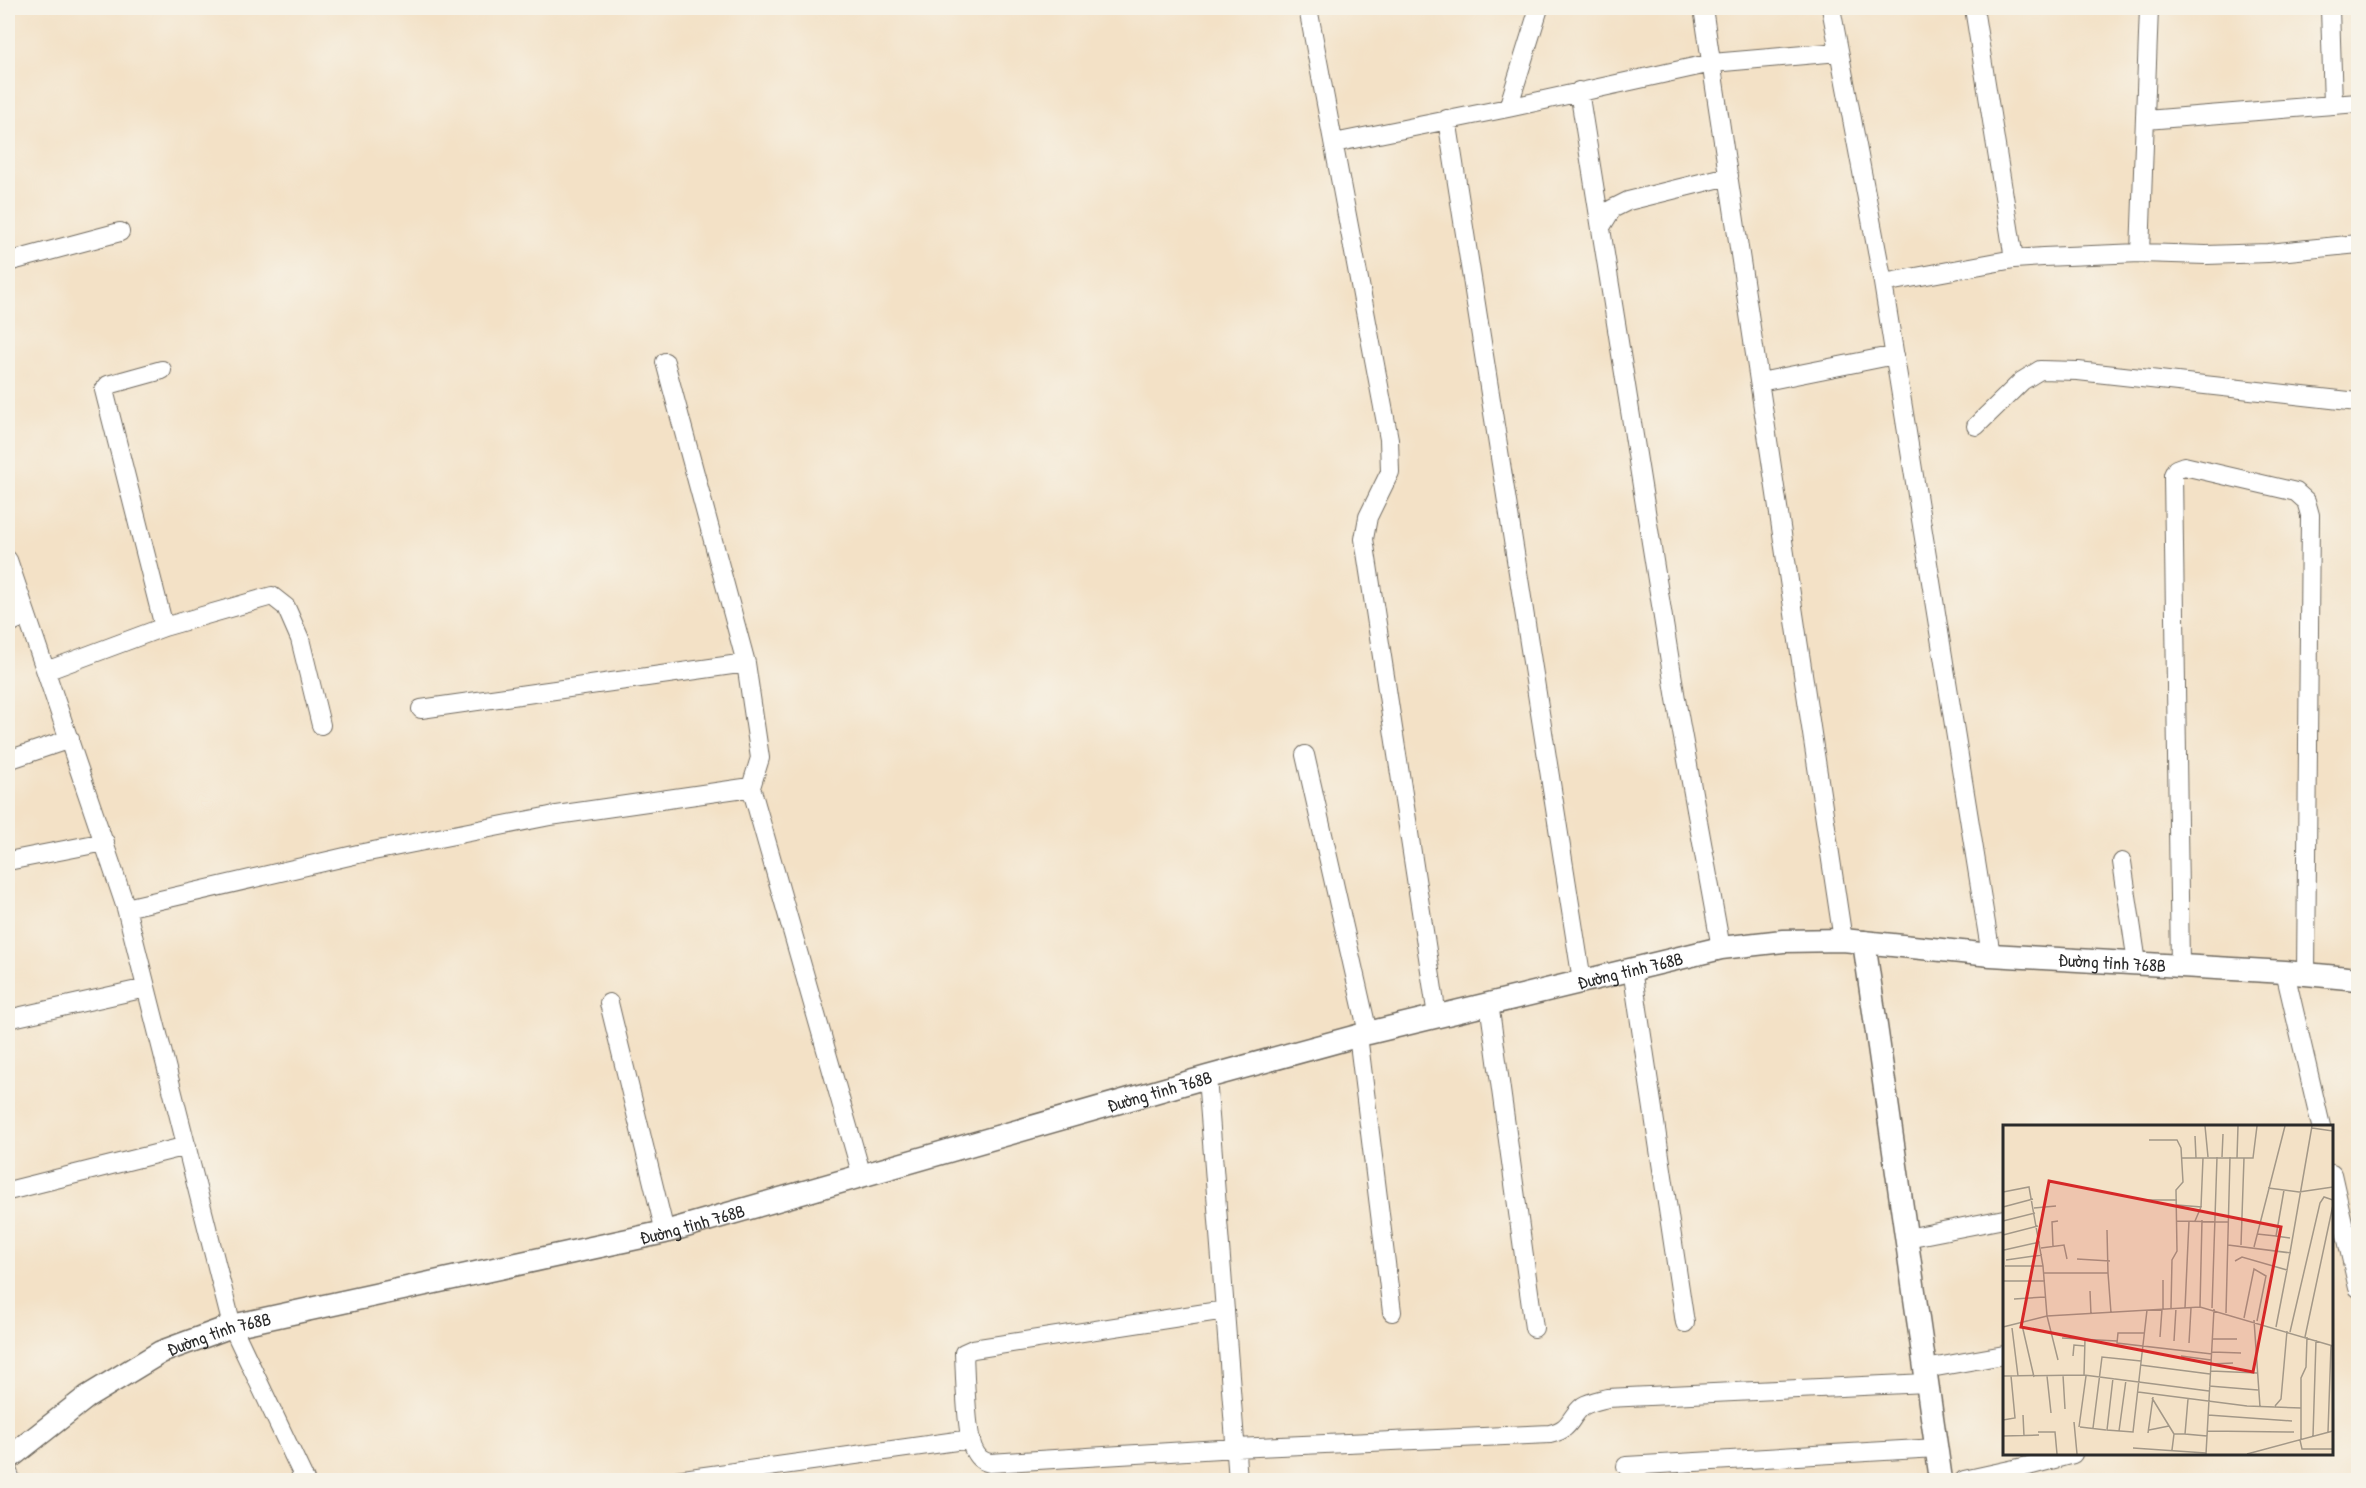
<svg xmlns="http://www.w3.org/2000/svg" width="2366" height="1488" viewBox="0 0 2366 1488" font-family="'Patrick Hand',sans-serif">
<rect width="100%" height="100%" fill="#f7f3e8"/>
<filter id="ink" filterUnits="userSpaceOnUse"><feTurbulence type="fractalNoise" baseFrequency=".0167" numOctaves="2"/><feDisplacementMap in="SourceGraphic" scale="12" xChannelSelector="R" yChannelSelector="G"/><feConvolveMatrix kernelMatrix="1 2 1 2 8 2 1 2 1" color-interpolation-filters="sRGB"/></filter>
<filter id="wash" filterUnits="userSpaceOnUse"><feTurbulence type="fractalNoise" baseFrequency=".008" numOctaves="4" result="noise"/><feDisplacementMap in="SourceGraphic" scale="24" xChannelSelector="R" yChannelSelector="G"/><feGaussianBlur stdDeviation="1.35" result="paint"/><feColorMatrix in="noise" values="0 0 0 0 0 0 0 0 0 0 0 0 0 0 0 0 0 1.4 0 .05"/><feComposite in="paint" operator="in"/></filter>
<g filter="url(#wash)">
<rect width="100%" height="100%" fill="#f3e1c6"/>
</g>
<g filter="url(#ink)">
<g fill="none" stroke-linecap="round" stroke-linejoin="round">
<defs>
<path id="minor" d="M1308,8L1389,439L1390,472L1368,517L1364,539L1437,1016
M1703,8L1843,940
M1831,8L1883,283L1991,955
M1974,8L2014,259
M2330,8L2333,105L2358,103
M1579,91L1676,699L1721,948
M1508,108L1539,8
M1447,119L1582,981
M2146,120L2333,105
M1334,143L1508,108L1712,63L1839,52
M1601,227L1612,209L1628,201L1729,176
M2140,253L2149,8
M8,262L120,232
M1883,283L2014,259L2043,257L2140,253L2206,255L2268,253L2358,244
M162,370L108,385L104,390L164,627
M1760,382L1895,355
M1976,426L2022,381L2040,370L2078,371L2358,402
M8,560L126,908L232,1326L305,1480
M8,624L26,615
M46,671L164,627L272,596L286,607L300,639L321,725
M421,709L746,663
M1305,755L1368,1033
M8,760L70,739
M751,787L862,1176
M8,861L105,842
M2122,862L2137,963
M126,908L358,854L550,816L751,787L760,758L746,663L665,362
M2180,966L2173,475L2176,469L2184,466L2296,492L2306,501L2310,515L2306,974
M1632,969L1685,1323
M2285,972L2321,1126
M609,1003L665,1232
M1489,1003L1534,1328
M8,1019L146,988
M1358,1035L1392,1312
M1207,1077L1238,1480
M2332,1174L2358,1288
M8,1191L187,1146
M1907,1238L2004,1219
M1225,1310L973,1349L964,1353C965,1375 966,1430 973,1448C977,1457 981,1461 990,1463L1236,1448L1550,1434C1572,1429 1569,1417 1583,1406C1589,1402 1600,1400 1607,1398L1927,1383
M1925,1369L2004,1355
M1626,1466L1937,1448
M8,1472L11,1480
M676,1480L971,1439
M1964,1480L2028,1466L2073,1454"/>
<g id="tertiary">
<path d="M1864,942L1941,1480"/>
<path id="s1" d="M8,1459L87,1397L161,1352L232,1326L665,1232L1207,1077L1368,1033L1721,948L1783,941L1843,940L1991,955L2285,972L2358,979"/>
</g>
</defs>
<use href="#minor" stroke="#716b61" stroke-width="20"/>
<use href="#tertiary" stroke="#716b61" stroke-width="25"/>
<use href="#minor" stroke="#fff" stroke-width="18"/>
<use href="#tertiary" stroke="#fff" stroke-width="22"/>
</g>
</g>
<g text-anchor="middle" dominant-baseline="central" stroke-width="6" stroke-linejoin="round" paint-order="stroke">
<g font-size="18" fill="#2b2b2b" stroke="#f7f3e8">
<text stroke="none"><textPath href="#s1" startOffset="2192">Đường tỉnh 768B</textPath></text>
<text stroke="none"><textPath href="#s1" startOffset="1706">Đường tỉnh 768B</textPath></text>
<text stroke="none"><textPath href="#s1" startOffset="1220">Đường tỉnh 768B</textPath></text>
<text stroke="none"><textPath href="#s1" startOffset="734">Đường tỉnh 768B</textPath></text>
<text stroke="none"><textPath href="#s1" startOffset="248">Đường tỉnh 768B</textPath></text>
</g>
</g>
<g transform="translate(2003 1125)">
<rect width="330" height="330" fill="#f3e1c6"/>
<path fill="none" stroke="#a39888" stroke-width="1.5" d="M202,1L205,32M309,3L330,6M192,11L193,33M146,15H174L178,23L180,57L173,65L174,126L169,135L168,183M219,32L220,9M179,33H250L254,1M234,33L235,1M265,63L296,67L330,62M281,65L273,111L287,113M0,67L26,62L40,141L44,191L55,235M142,75H174M174,80L198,82L192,96M0,82L30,74M198,82L200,33M31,83L53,81M0,96L32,88M174,96L225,97M254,109L273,111M0,110L35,101M225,120L288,128M238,120L241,33M50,121L49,97L55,96M251,122L282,1M38,123L61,120L64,134M1,125L37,117M74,134L107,136M3,135L39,130M232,136L239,132L284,145L309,1M2,141H40M41,148H105L104,105M105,148L108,188M160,155V184M0,156H42M0,160V181M87,166L88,190M11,174L42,172M197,182L199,95M182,183L186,96M209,183L214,32M223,188L227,32M241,193L251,144L263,151L254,196M251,195L257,282M19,200L31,252M0,202L44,191L197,182L330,221M273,202L284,145M9,203L15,251M287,207L317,78L321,72L330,75M141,208H115L114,218L209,229M157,212L159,184M302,212L330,80M59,213L114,216M209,214H234M171,216L173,183M186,218L188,183M209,227L238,228M70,231L71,220L82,221M178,231L208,235M208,239L230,238M137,240L207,249M208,246L254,248M60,250L62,284M81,250L82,214M0,251L81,250L206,266M44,251L48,288M110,253L104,305L130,307L144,185M206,261L255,265M135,267L244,281L298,283M149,273L171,309M185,274L182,309L204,311M272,281L278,274L284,206M20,290L21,311M205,290L289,296M0,295L12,293L8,251M71,297L74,329M76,302L83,251M77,302L103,305M90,303L99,232L138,236M146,305L166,301M116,306L123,255M204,306L291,307M35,307H52L54,329M325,307L328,220M145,308L150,272M0,311L36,310M310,311L313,215M297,315L299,324H330M298,315V253L303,242L304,212M130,323L203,328M169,325L171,309H182M203,329L211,184M244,329L330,306"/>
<path fill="#d62828" fill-opacity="0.15" stroke="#d62828" stroke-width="3" d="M46,56L278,102L250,247L18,202Z"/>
<rect width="330" height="330" fill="none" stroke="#2b2b2b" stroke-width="3"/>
</g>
<rect width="2366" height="1488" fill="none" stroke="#f7f3e8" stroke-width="30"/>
</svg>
